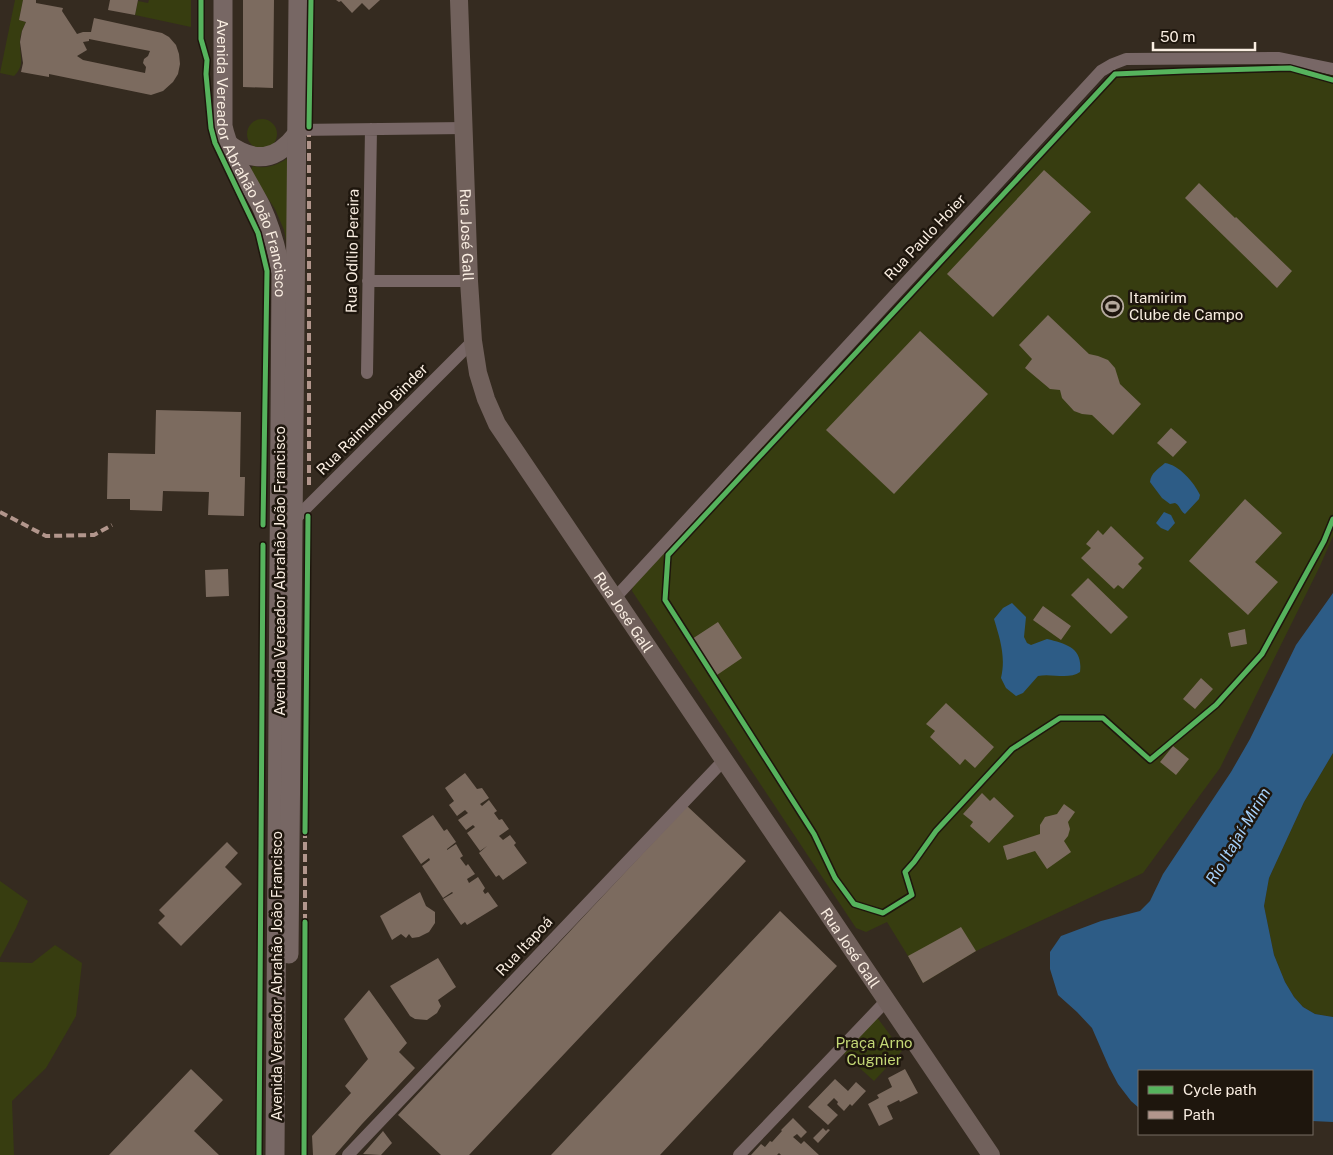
<svg xmlns="http://www.w3.org/2000/svg" width="1333" height="1155" viewBox="0 0 1333 1155" font-family="'Public Sans',sans-serif">
<rect width="100%" height="100%" fill="#352b20"/>
<path fill="#373d10" d="M15,0H23L19,20L26,22C23,28 20,34 20,41C19,55 26,65 14,76L0,73Z
M149,0H191V27L135,15L138,1L148,3Z
M1290,65L1333,75V536L1320,566L1220,768L1143,873L976,951L923,983L908,956L887,922L866,932L856,928L632,591L633,585L1115,70Z
M247 134a15 15 0 1 1 30 0a15 15 0 1 1-30 0Z
M292,155L289,257L284,230L275,209L251,172V169L253,166C268,170 280,164 292,155Z
M1333,753V1017L1315,1014L1303,1007L1294,997L1285,982L1274,955L1264,906L1269,878L1304,802Z
M0,881L28,901L16,928L0,958Z
M55,945L82,963L76,1016L46,1068L12,1101L14,1155H0V962L32,963Z
M876,1016L902,1051L874,1081L843,1053Z"/>
<path fill="#2d5c86" d="M1165,463C1179,465 1194,482 1200,495L1199,499L1185,514C1180,511 1180,505 1175,503L1170,504L1162,498L1150,482C1151,473 1158,469 1165,463Z
M1164,512L1171,515L1175,523L1168,531L1161,528L1156,523Z
M1333,593V753L1304,802L1269,878L1264,906L1274,955L1285,982L1294,997L1303,1007L1315,1014L1333,1017V1122L1312,1121V1071H1139V1108L1131,1101L1118,1084L1109,1067L1092,1028L1077,1012L1058,995L1050,969V952L1061,936L1101,921L1140,911L1150,901L1163,874L1231,772L1250,739L1296,645Z
M1012,603L1026,617L1024,637L1027,643L1031,645L1047,639C1067,644 1083,648 1080,672C1069,680 1051,673 1038,676L1023,693L1016,696L1006,688L1001,678C1006,657 1000,639 994,619L1003,608Z"/>
<path fill="#7c6b5f" fill-rule="evenodd" d="M23,0H36V3L63,8L62,11L77,34L83,32H91L94,18L162,33L169,37L176,45L179,54L180,64L178,74L173,82L163,91L151,95L49,74V77L21,72L23,63L20,42L22,31L26,22L19,20ZM89,39L150,51L148,56L144,59L143,63L146,67L145,73L83,60L77,56L87,50L83,42L89,41Z
M110,0H138L135,15L108,10Z
M243,0H274L273,88L243,87Z
M336,0H380L369,10L362,3L352,13L341,1L339,2Z
M1044,170L1091,212L993,317L947,274Z
M1199,183L1235,218L1236,217L1292,271L1277,288L1185,198Z
M1048,315L1089,354L1098,356L1108,360L1115,368L1120,384L1141,404L1113,435L1092,415L1082,414L1074,411L1062,398L1060,390L1050,389L1025,368L1032,359L1019,345Z
M920,331L988,394L894,494L826,430Z
M156,410L241,412L240,477H245L244,516L208,515L209,492L163,491L162,511L130,510V499H107L108,453L155,454Z
M1171,428L1187,442L1173,457L1157,443Z
M1245,499L1282,533L1255,562L1278,582L1248,615L1189,561Z
M1111,526L1144,558L1138,564L1142,568L1123,589L1118,585L1114,589L1081,558L1091,548L1086,544L1098,530L1103,535Z
M228,569L229,596L206,597L205,570Z
M1088,578L1128,617L1111,634L1071,595Z
M1043,606L1071,626L1061,640L1033,620Z
M718,622L742,658L717,675L692,639Z
M1245,629L1247,644L1231,647L1228,633Z
M1201,678L1213,689L1195,709L1183,699Z
M946,703L994,747L975,768L965,759L960,765L930,737L935,731L926,724Z
M1173,746L1189,759L1176,775L1160,762Z
M465,773L477,789L482,788L489,798L480,804L482,806L489,800L497,811L494,813L499,820L502,819L509,829L499,836L503,840L510,835L516,843L514,845L527,863L503,880L499,875L496,877L479,853L487,846L480,851L467,833L475,827L473,825L466,830L458,820L468,813L465,810L457,816L449,805L454,801L445,788Z
M982,793L990,801L994,797L1014,816L989,843L970,826L973,822L963,814Z
M1064,804L1075,812L1068,822L1070,829L1068,836L1064,841L1071,852L1047,869L1035,851L1007,860L1003,846L1040,834V825L1045,817L1057,814Z
M687,806L746,861L469,1155H441L398,1115Z
M433,815L444,831L447,829L456,842L447,849V850L456,844L463,856L460,858L466,866L468,864L475,874L467,879L469,883L478,877L485,888L483,891L485,894L488,892L498,906L467,925L465,922L461,925L443,899L453,893L452,892L443,898L422,866L430,860L429,858L421,864L402,836Z
M227,842L238,853L225,867L242,884L181,946L158,923L165,916L159,910Z
M420,892L426,906L435,912V923L429,932L419,937L412,938L409,934L406,938L401,934L392,940L380,916Z
M780,911L837,966L660,1155H551Z
M961,927L976,951L923,983L908,956Z
M438,958L456,987L438,1000L441,1006L437,1013L427,1020L415,1019L410,1016L390,986Z
M369,990L407,1043L399,1052L415,1068L362,1124L335,1155H313L312,1136L351,1093L345,1086L368,1059L344,1019Z
M191,1069L223,1100L194,1131L219,1155H109Z
M905,1069L918,1093L900,1102L899,1100L887,1106L893,1119L879,1126L868,1104L879,1098L877,1095L892,1087L888,1078Z
M835,1079L848,1091L856,1082L866,1091L852,1106L850,1104L844,1111L837,1104L838,1102L834,1098L827,1105L838,1115L828,1125L808,1107Z
M793,1118L807,1132L801,1138L797,1134L793,1137L801,1144L804,1141L819,1155H781L779,1153L777,1155H751L761,1144L765,1147L770,1141L772,1142L782,1131L781,1130Z
M823,1128L826,1131L828,1129L830,1130L818,1143L813,1138Z
M383,1131L392,1143L381,1155L363,1154Z"/>
<g fill="none" stroke-linecap="round" stroke-linejoin="round">
<path stroke="#786766" stroke-width="12" d="M296,130L465,128
M368,281H469
M367,373L371,129
M294,520L473,341
M614,599L1101,71L1113,64L1126,59L1278,58L1333,69
M348,1155L724,760
M739,1155L887,1000"/>
<path stroke="#71615c" stroke-width="18" id="s1" d="M459,0L469,281L473,341L478,373L486,399L497,424L991,1155"/>
<g stroke="#776764" stroke-width="19">
<path id="s2" d="M223,0V126C229,155 248,180 261,206C271,228 277,249 281,273L275,1155"/>
<path d="M228,144C254,163 276,161 296,135"/>
<path d="M289,954L298,0"/>
</g>
<path stroke="#b2968c" stroke-width="4" stroke-dasharray="8 4" stroke-linecap="butt" d="M309,485V135
M0,512L46,536L94,535L112,525
M305,922V832"/>
<defs>
<path id="cycleway" d="M201,0V39L207,60L206,74L211,128L215,143L258,233L267,271L263,525
M1333,80L1290,68L1185,71L1115,74L668,555L665,600L814,834L835,878L854,904L883,913L912,895L905,872L914,862L936,831L1012,749L1060,718H1103L1150,760L1216,705L1262,654L1324,541L1333,519
M309,127L311,0
M305,832L308,516
M259,1155L263,545
M304,1155L305,922"/>
</defs>
<use href="#cycleway" stroke="#1e160d" stroke-width="8"/>
<use href="#cycleway" stroke="#56b35d" stroke-width="5"/>
</g>
<defs>
<symbol id="stadium-ring" viewBox="-11 -11 22 22"><circle r="9.5" fill="#1e160d" stroke="#b5aa9e" stroke-width="1.5"/><path d="M0-5a6.5 5 0 1 0 0 10a6.5 5 0 1 0 0-10ZM-3.5-1.8h7v3.6h-7Z" fill="#b5aa9e"/></symbol>
</defs>
<g fill-rule="evenodd">
<use href="#stadium-ring" x="1100" y="294" width="25" height="25"/>
</g>
<g text-anchor="middle" dominant-baseline="central" stroke-width="5" stroke-linejoin="round" paint-order="stroke">
<g font-size="15" fill="#faeee2" stroke="#1e160d">
<text stroke="none"><textPath href="#s2" startOffset="164">Avenida Vereador Abrahão João Francisco</textPath></text>
<text stroke="none"><textPath href="#s1" startOffset="235">Rua José Gall</textPath></text>
<text transform="translate(925 237) rotate(-47)">Rua Paulo Hoier</text>
<text transform="translate(352 251) rotate(-89)">Rua Odílio Pereira</text>
<text transform="translate(372 419) rotate(-45)">Rua Raimundo Binder</text>
<text transform="translate(279 571) rotate(-90)">Avenida Vereador Abrahão João Francisco</text>
<text stroke="none"><textPath href="#s1" startOffset="655">Rua José Gall</textPath></text>
<text transform="translate(524 946) rotate(-47)">Rua Itapoá</text>
<text stroke="none"><textPath href="#s1" startOffset="1060">Rua José Gall</textPath></text>
<text transform="translate(276 976) rotate(-90)">Avenida Vereador Abrahão João Francisco</text>
</g>
<g font-size="15" fill="#faeee2" stroke="#1e160d" text-anchor="start">
<text x="1129" y="297">Itamirim<tspan x="1129" dy="17">Clube de Campo</tspan></text>
</g>
<g font-size="15" fill="#c4d876" stroke="#1e160d">
<text x="874" y="1042">Praça Arno<tspan x="874" dy="17">Cugnier</tspan></text>
</g>
<g font-size="16" font-style="italic" fill="#a5d1fb" stroke="#1e160d">
<text transform="translate(1238 836) rotate(-59)">Rio Itajaí-Mirim</text>
</g>
</g>
<rect x="1138" y="1070" width="175" height="65" fill="#1e160d" stroke="#766c62"/>
<rect x="1148" y="1086" width="25" height="8" fill="#56b35d" stroke="#766c62"/>
<text x="1183" y="1095" font-size="15" fill="#faeee2">Cycle path</text>
<rect x="1148" y="1111" width="25" height="8" fill="#b2968c" stroke="#766c62"/>
<text x="1183" y="1120" font-size="15" fill="#faeee2">Path</text>
<path d="M1153 42v8h102v-8" fill="none" stroke="#faeee2" stroke-width="2.5"/>
<text x="1160" y="42" font-size="15" fill="#faeee2" stroke="#1e160d" stroke-width="4" paint-order="stroke">50 m</text>
</svg>
